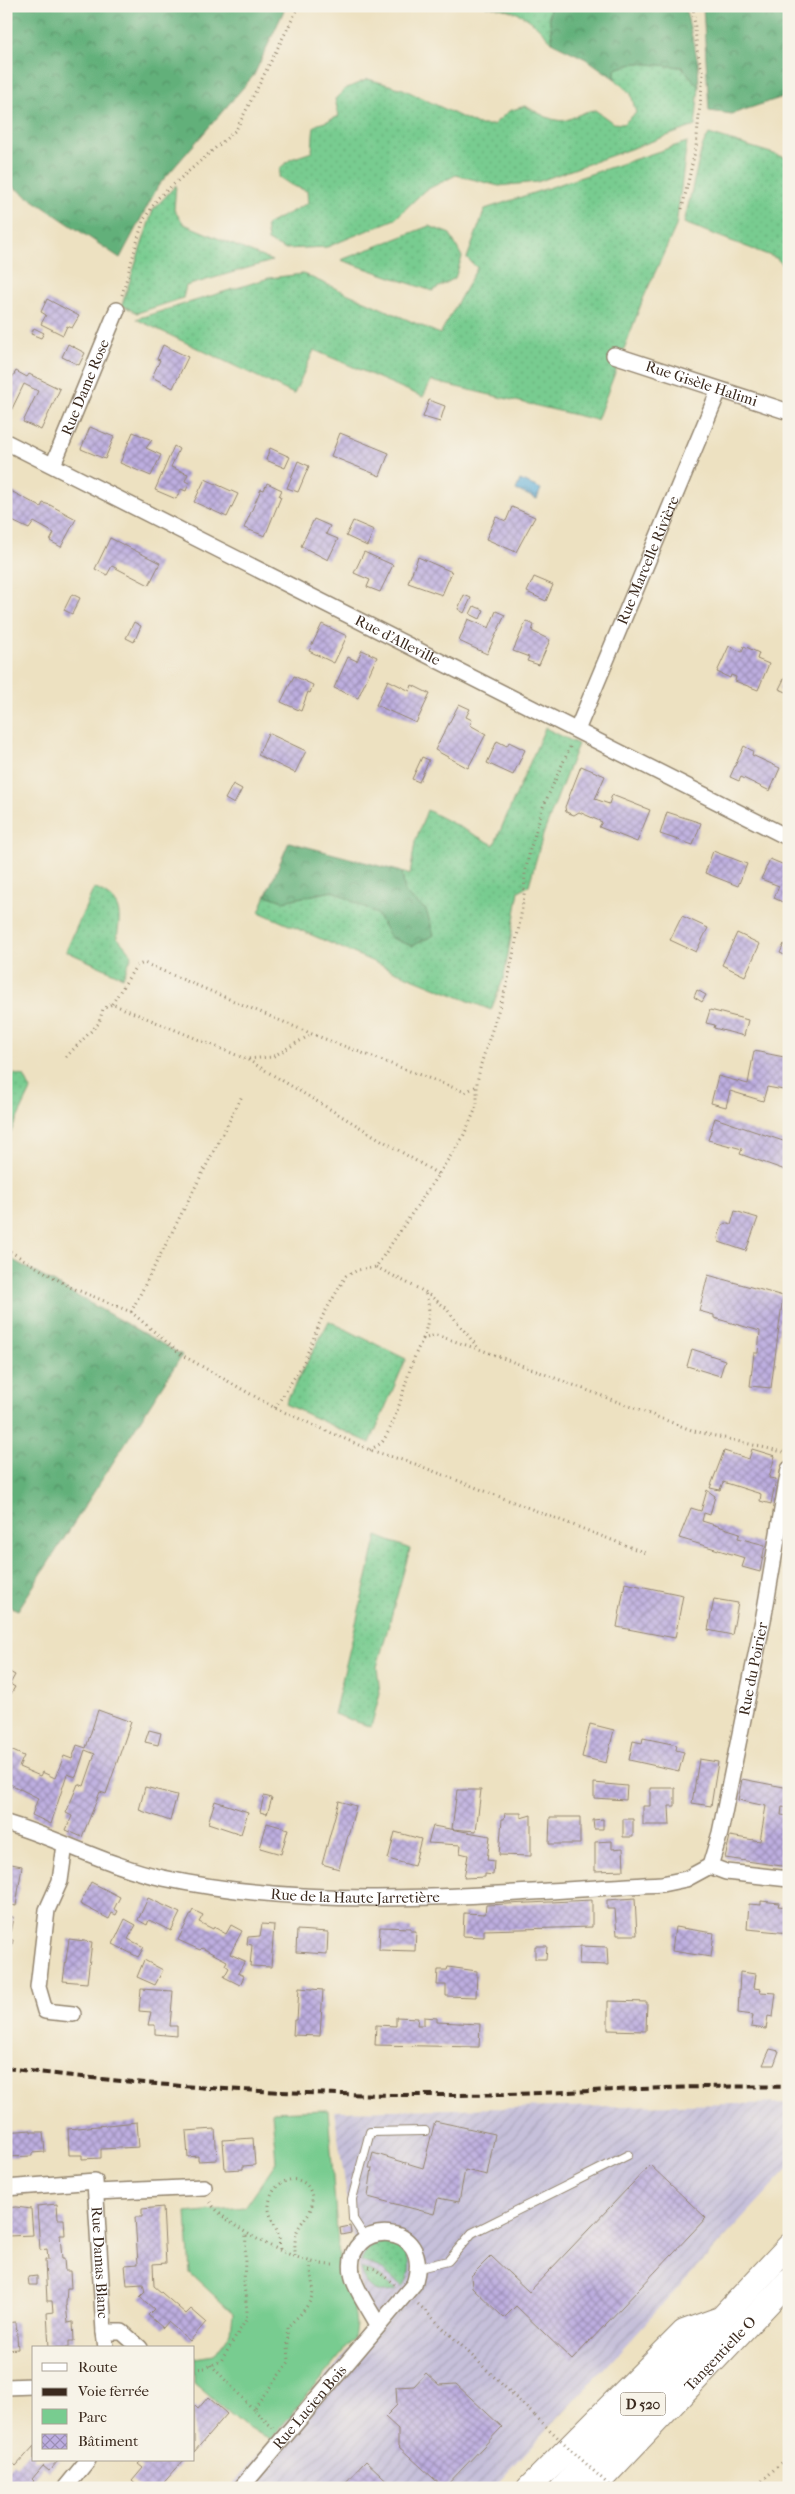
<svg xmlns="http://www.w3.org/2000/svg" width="795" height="2494" viewBox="0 0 795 2494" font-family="'IM FELL French Canon',serif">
<defs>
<pattern id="industrial-furrows" width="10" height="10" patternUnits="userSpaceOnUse" patternTransform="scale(1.25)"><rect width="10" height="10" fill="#c6c0da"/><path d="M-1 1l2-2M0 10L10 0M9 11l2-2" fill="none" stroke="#aba5bb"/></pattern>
<pattern id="grass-dots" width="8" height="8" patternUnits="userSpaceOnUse" patternTransform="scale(1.25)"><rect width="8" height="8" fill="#78cc90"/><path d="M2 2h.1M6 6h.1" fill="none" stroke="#69af7c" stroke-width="1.8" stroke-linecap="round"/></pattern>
<pattern id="forest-crowns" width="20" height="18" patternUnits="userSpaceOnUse" patternTransform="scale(1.25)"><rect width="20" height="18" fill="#62b07a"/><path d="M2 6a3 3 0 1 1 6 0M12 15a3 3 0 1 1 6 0" fill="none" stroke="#528f63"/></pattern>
<pattern id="water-waves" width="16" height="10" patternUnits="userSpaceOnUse" patternTransform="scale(1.25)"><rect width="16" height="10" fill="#5eaed8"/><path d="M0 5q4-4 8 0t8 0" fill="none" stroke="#4f8eaf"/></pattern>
<pattern id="building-cross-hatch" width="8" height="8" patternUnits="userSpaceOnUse" patternTransform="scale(1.25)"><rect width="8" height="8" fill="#bdaee0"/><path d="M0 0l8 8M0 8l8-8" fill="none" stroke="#9b8eb5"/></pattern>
</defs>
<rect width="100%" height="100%" fill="#f7f3e8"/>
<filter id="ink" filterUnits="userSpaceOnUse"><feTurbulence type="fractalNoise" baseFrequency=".02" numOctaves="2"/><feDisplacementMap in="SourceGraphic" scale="10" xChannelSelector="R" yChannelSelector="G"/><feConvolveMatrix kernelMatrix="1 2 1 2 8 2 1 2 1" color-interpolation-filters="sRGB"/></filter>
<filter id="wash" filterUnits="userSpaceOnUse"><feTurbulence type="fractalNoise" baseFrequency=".0096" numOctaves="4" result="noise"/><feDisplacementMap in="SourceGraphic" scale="20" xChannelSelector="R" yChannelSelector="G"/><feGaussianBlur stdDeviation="1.12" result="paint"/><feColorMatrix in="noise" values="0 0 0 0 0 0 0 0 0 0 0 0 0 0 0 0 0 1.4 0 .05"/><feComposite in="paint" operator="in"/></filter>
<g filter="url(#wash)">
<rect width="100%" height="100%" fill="#ede1c1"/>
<path fill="url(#industrial-furrows)" d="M789,2103V2168L493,2488H230L367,2329L334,2111Z"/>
<path fill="url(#grass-dots)" stroke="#5a7b57" d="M486,6H550L549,15L553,43C529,17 523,11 486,6Z
M636,63L682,67L699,87L695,126L537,182L499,186L456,175L424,191L395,219L327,247L284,249L268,241L266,225L308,203L307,191L291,185L279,177L280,168L291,159L312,152C315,115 309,131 339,116L335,99L345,89L368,79L403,89L478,125H493L509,111L525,106C538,112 555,125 569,119C579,115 585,111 595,110L613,123L623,124L636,113L631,94L615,79V69Z
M709,134L787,158L789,156V271L776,258L684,223L702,147Z
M687,142L676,226L643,299L597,420L431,381L423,397L314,350L294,394L136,319L269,278L303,274L440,334L477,268L467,258L485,209Z
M176,185L174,210L184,224L272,261L186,286L183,298L137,313L122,305L153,210Z
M429,226L450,234L462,257L455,278L432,291L341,260Z
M545,728L578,744L543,835L529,885L519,891L504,977L491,1010L392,970L259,912L266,895L283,901L333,891L377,914L391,938L412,946L434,935L426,910L405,893L402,872L410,875L415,842L427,810L494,845Z
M94,888C120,900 122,910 117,937L132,955L123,977L66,951Z
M14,1074L24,1076L31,1090L6,1142V1082Z
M329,1321L406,1359L370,1443L285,1404Z
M377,1536L410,1549L377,1667L380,1693L371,1727L334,1714Z
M385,2241C402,2245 412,2254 409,2272C407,2279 407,2282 402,2286L379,2267L361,2261C366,2248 372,2244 385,2241Z
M360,2268L377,2274L396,2290C377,2296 364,2288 360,2268Z"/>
<path fill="url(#forest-crowns)" stroke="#4e6d4c" d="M6,6H286L254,75L158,186L120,258L6,182Z
M550,6L685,7L698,62L699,87L682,67L636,63L615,69V79L588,60L553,43L549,15Z
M703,6H789V95L732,114L709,111Z
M289,842L402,872L405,893L426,910L434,935L412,946L391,938L377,914L333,891L283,901L266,895Z
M6,1256L182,1355L18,1610L6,1605Z"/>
<path fill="#78cc90" stroke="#5a7b57" d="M328,2110L340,2272L353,2300L356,2325L354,2339L271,2439L247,2428L194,2383V2358L214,2355L231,2332L233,2313L190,2273L186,2213L245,2207L276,2162L272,2112Z"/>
<path fill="url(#water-waves)" stroke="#4c6c7b" d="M520,480L541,489L537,499L516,490Z"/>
<g id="blocks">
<path fill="url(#building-cross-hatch)" d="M47,299L79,316L72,328L67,326L63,335L41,324L46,315L41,312Z
M34,328L44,333L41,338L31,334Z
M68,344L85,353L79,365L62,357Z
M163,345L188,357L173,388L152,377L160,360L157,359Z
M16,371L27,377L29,374L60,389L41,430L23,422L38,391L24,384L9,415L6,413V388L9,389L8,385Z
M429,400L445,406L440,422L423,417Z
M90,427L114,437L105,459L81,449Z
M133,432L152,440L146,448L161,455L151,476L120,463Z
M340,433L389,453L380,476L331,456Z
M174,446L179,449L171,467L188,474L185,481L189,483L186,491L181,489L176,499L155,490Z
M270,448L290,457L285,468L266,460Z
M298,461L309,466L298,492L287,488Z
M205,479L238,494L227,517L194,502Z
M267,483L282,490L279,496L281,497L265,536L244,528L261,489L264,490Z
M9,490L41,507L43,503L50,505L76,519L61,547L50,541L54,533L34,522L29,529L6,518V496Z
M512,507L535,517L516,552L486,539L496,517L506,521Z
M314,519L330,526L326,534L338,539L328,560L301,546Z
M353,521L374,530L367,546L346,536Z
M110,538L160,563L149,585L112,566L107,575L95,569Z
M364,552L393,565L380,592L367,587L370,580L354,573Z
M418,557L452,572L442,595L408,583Z
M534,577L553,585L546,601L527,592Z
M72,594L80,598L72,614L64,610Z
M464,595L471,598L464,613L458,609Z
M474,606L484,610L480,619L470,614Z
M496,611L505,615L487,654L459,641L468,619L489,628Z
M526,621L534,625L532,631L550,640L539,665L527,661L529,657L513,651Z
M134,622L141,626L134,642L126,638Z
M322,624L347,636L334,663L309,651Z
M729,646L742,652L744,646L759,653L757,659L769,664L758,690L735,681L736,677L731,675L730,678L717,672Z
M362,650L377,657L358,698L334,688L348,657L357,661Z
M789,669V693L779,689Z
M294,676L313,685L310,693L308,692L301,711L281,702Z
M388,680L410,691L412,685L430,694L416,723L376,705Z
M459,704L470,709L466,717L472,720L470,725L486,734L468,768L435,750Z
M268,733L306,751L295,773L258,755Z
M497,741L507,746L509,742L525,750L513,775L487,763Z
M744,746L753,751L752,755L780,768L770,791L741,777L739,781L730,777Z
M422,757L429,760L419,782L412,779Z
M581,766L605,776L595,799L609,804L612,795L650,810L637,842L599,827L602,822L579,812L574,815L566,812L565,807Z
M233,784L242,789L234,804L225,799Z
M667,812L701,823L693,845L660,834Z
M713,851L747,864L738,886L705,873Z
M770,859L789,867V905L774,898L779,886L761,879Z
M682,916L708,928L696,952L670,940Z
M737,933L760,944L745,976L722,965Z
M784,944L789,947V957L780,953Z
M697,990L706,995L702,1002L694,997Z
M710,1010L748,1020L744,1036L714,1028L715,1025L706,1023Z
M754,1051L789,1058V1091L767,1087L763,1101L730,1091L726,1107L711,1103L718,1076L748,1084Z
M715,1118L789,1143L788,1171L740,1154L742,1149L708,1140Z
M735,1211L758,1218L746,1251L719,1242L718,1238L722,1225L726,1223L731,1225Z
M708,1275L783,1296L771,1388L750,1386L754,1353H758L760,1331L714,1318V1315L699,1311Z
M692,1349L725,1360L720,1376L687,1366Z
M752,1449L775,1456L769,1478L776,1479L771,1504L760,1501L761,1494L723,1482L720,1490L710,1488L724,1451L749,1459Z
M707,1490L715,1496L710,1515L704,1513L702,1521L740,1533L738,1538L765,1545L760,1572L742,1567L745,1558L679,1538L691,1508L701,1511Z
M625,1583L683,1595L675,1638L617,1627Z
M714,1599L738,1603L732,1635L708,1630Z
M6,1670L15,1675L10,1684L15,1687L6,1702Z
M98,1710L131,1722L106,1794L100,1792L82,1837L66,1830L72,1816L66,1813L78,1784L84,1786L95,1754L85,1750L76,1777L67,1774L51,1824L32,1815L38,1798L6,1782V1748L24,1756L19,1767L40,1776L42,1772L55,1778L64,1756L72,1759L77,1745L86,1748Z
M590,1724L614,1730L606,1763L582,1757Z
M149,1730L161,1733L158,1745L145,1742Z
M643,1738L677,1745L676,1750L684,1752L679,1771L629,1760L633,1741L642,1743Z
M699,1759L718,1762L711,1806L692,1803Z
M742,1779L789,1788V1808L782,1807L781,1815L789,1816V1867L725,1858L730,1836L760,1841L766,1806L738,1800Z
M594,1783L627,1786L626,1800L594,1798Z
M145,1787L177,1795L170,1821L139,1810Z
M650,1788H675V1806H669L670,1825H643V1806H650Z
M457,1790H481L476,1831L452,1829Z
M264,1796L272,1798L267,1814L260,1812Z
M215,1801L248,1812L241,1834L208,1823Z
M339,1801L356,1806L339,1869L322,1864Z
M505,1813H521V1818L531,1815V1856L499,1855L502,1819H504Z
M550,1817H580V1844H549Z
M603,1819V1829H594L593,1820Z
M623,1819H633V1837H623Z
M267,1823L288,1829L281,1854L260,1848Z
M433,1826L490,1836L487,1860L494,1861L493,1875L485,1874V1877L464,1878L468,1855L460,1853L461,1845L428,1843Z
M395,1832L421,1839L414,1866L388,1859Z
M612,1841V1849L623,1848L624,1870L595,1871V1842Z
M6,1863L22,1866L16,1906L6,1904Z
M91,1882L120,1897L114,1909L118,1911L116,1915L112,1913L109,1919L80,1904Z
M148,1898L180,1913L171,1931L149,1920L147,1925L138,1920Z
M635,1898L637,1935H617L615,1909H607V1900Z
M592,1900V1927L484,1930V1937L463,1936L464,1913L485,1914L486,1905Z
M761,1901L779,1903L778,1906L789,1907V1933L747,1929L749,1904L761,1905Z
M193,1910L203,1915L199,1922L213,1929L214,1927L226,1934L231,1925L242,1931L230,1954L245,1961L238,1973L244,1976L240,1985L224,1977L229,1968L225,1965L227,1961L202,1948L200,1950L178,1940Z
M6,1916L13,1917L9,1939L13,1940L9,1961L6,1960Z
M125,1919L136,1925L128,1939L144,1947L138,1957L113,1944Z
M262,1924L274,1925L271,1967L250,1966L252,1945L247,1944L248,1937L260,1936Z
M380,1927L411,1928V1931H416L415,1951L379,1950Z
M675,1927L714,1933L711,1957L672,1951Z
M297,1930L328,1932L327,1954L296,1952Z
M69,1939L92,1942L87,1983L63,1981Z
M535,1946H547L546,1959H535Z
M580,1946L607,1947L608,1965L579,1964Z
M144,1960L163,1970L155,1985L137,1977Z
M448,1967L477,1971L476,1997L446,1996V1985H437L438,1970H447Z
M740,1972L756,1974L754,1988L761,1989L760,1992L776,1993L773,2017L768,2016L766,2029L751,2027L753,2015L738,2013Z
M299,1988L323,1990L320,2036L293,2035L294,2020H297Z
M141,1989L173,1991L170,2026H177V2036L155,2034V2025H148L151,2012L139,2011Z
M608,2001L647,2002L646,2031L608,2030Z
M396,2017L418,2018L417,2025H424V2017L437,2018V2022L480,2024L479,2047L375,2045L376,2025L396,2026Z
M770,2049L779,2051L774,2065H763Z
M435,2121L495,2134L487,2175L465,2170L459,2202L438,2198L434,2214L368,2197L372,2168H369L373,2153L423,2168Z
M137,2122L139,2147L101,2149V2158L82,2159V2155H69L68,2129Z
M215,2129L217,2160L198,2161V2156L188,2157L186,2131Z
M31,2130V2132H43L45,2152L32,2153V2156L6,2157V2132Z
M253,2138L255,2165L243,2166V2169L225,2170L223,2140Z
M650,2165L706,2218L572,2360L516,2306L504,2318L472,2287L471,2276L491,2256L529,2292Z
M57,2204L58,2219H64L65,2235H60L62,2259H64L65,2271H70L71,2288H67L66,2304L68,2323L73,2322L74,2341H69V2348H49L47,2313L53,2312L52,2301H47L45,2260H48L47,2249L40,2250L37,2206Z
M16,2207L31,2209L33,2235L8,2236V2240H6V2208Z
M163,2207L166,2263L153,2264L154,2286L186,2314L191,2309L206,2322L190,2341L168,2322L163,2328L148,2315L154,2309L140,2297L145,2292L143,2284L127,2285L125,2265L138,2264L135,2217H142V2209Z
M350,2226L351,2233L341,2235L340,2228Z
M37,2276V2285H29L28,2277Z
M16,2322L18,2349L6,2350V2323Z
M426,2373L439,2385L456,2384L502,2427L444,2488L398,2446V2429L385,2417L397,2405L396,2387L414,2386Z
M208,2397L227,2414L194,2452V2405L198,2409Z
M34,2446V2460H59L49,2471L43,2466L32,2479L34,2481L28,2488H11L6,2484V2472L13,2463L16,2466Z
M142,2460H184L159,2488H140L132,2481L143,2468L138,2464Z
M366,2461L395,2488H340Z"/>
</g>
</g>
<g filter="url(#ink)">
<use href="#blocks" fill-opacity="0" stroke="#948670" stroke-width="1"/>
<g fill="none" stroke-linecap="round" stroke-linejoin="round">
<defs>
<path id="lane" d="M366,2239L353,2219L352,2199L370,2132L425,2131
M419,2268L448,2261L472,2233L628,2155"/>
<g id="street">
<path id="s1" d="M614,355L789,412"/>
<path id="s2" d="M6,442L789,838"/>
<path id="s3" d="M53,465L117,310"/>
<path id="s4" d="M577,730L719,390"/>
<path id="s5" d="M6,1823C60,1839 108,1866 163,1878C326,1913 497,1893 662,1884L686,1879L710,1866"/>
<path d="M65,1845L60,1881L47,1910L38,1987L45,2011L73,2014"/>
<path id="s6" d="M710,1866L720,1833L764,1615L789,1469"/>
<path d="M710,1866L726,1872L789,1879"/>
<path id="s7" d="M6,2188L95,2181L104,2332H122L140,2348"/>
<path d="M96,2192L204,2187"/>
<path d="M104,2332L106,2348"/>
<path d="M6,2387L34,2386"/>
<path d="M65,2488L88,2460"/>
<path id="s8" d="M241,2488L414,2284C436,2219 343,2218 352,2273C354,2288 371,2311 378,2325"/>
</g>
<g id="primary">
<path d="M529,2488L684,2332L717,2320"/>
<path d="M563,2488L789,2246"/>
<path id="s9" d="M593,2488L789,2281"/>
</g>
</defs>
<use href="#lane" stroke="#948670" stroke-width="10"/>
<use href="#street" stroke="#948670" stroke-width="18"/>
<use href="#primary" stroke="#948670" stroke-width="26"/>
<path stroke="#948670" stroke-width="3" stroke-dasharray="1 4" stroke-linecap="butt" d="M682,209L696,147L703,74L697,50L693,6
M122,295L143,221L158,198L236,130L299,6
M112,1004L136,966L144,963L312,1034L465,1092L477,1086
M66,1057L99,1023L103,1009L112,1004L246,1059L272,1057L312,1034
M248,1060L438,1174
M6,1249L70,1287L131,1312L182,1355L275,1408L370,1450L415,1464L648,1554
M376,1267L425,1292L445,1307L479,1349L694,1431L783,1452
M131,1312L242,1096
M423,1339C428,1322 432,1309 425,1293
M275,1408L303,1364L322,1317L346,1276L358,1270L376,1267L462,1139L477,1106V1082L481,1064L507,984L519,927L524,896L525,873L530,850L543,807L571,745
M370,1450C374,1447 380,1445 383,1441C403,1410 405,1370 423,1339L436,1335L478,1349
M210,2202C227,2229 304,2267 335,2265
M280,2249C279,2244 280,2238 278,2234C276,2224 268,2216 269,2205C272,2173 314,2170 312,2203C312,2213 302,2220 298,2229C294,2237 295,2247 295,2256
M369,2267L375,2269L394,2284
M418,2304L535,2416
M211,2365L253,2409
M194,2369L205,2368L221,2361L246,2320L247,2310L244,2285L246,2234
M273,2428L253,2409L289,2362L287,2327C300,2315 316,2302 313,2282C312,2275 310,2269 310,2263
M755,2488L789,2455"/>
<use href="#lane" stroke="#fff" stroke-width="8"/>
<use href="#street" stroke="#fff" stroke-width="15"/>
<use href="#primary" stroke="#fff" stroke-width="24"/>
<path stroke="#3b2a1e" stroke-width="4" stroke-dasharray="8 4" stroke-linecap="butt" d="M6,2068C152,2087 299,2096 446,2095C560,2095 675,2084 789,2087"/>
<path stroke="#948670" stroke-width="3" stroke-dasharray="1 4" stroke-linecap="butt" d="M535,2416L612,2488"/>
</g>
</g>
<g text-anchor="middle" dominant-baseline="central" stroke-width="4" stroke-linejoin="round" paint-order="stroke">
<rect fill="#f7f3e8" stroke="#73665b" stroke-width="1" x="620.5" y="2392.5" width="45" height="23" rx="4"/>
<g font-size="14" font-weight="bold" fill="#3b2a1e">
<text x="643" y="2404">D 520</text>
</g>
<g font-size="15" fill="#3b2a1e" stroke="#f7f3e8">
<text stroke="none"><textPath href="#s1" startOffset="92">Rue Gisèle Halimi</textPath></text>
<text stroke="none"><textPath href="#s3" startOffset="84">Rue Dame Rose</textPath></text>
<text stroke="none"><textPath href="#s4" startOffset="184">Rue Marcelle Rivière</textPath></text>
<text stroke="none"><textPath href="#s2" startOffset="439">Rue d'Alleville</textPath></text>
<text stroke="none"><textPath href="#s6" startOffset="202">Rue du Poirier</textPath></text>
<text stroke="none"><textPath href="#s5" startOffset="360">Rue de la Haute Jarretière</textPath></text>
<text stroke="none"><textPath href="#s7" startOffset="171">Rue Damas Blanc</textPath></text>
<text stroke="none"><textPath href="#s9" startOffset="185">Tangentielle O</textPath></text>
<text stroke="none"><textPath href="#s8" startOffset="106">Rue Lucien Bois</textPath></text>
</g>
</g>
<rect width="795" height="2494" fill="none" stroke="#f7f3e8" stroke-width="25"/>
<rect x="32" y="2346" width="162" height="115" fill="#f7f3e8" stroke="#aca397"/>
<rect x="42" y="2363" width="25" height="8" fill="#ffffff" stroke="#aca397"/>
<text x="78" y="2372" font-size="15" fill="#3b2a1e">Route</text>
<rect x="42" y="2388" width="25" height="8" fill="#3b2a1e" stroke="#aca397"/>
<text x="78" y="2396" font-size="15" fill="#3b2a1e">Voie ferrée</text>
<rect x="42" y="2409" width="25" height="15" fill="#78cc90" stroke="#aca397"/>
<text x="78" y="2422" font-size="15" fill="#3b2a1e">Parc</text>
<rect x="42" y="2434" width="25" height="15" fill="url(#building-cross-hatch)" stroke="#aca397"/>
<text x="78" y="2446" font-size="15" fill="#3b2a1e">Bâtiment</text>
</svg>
